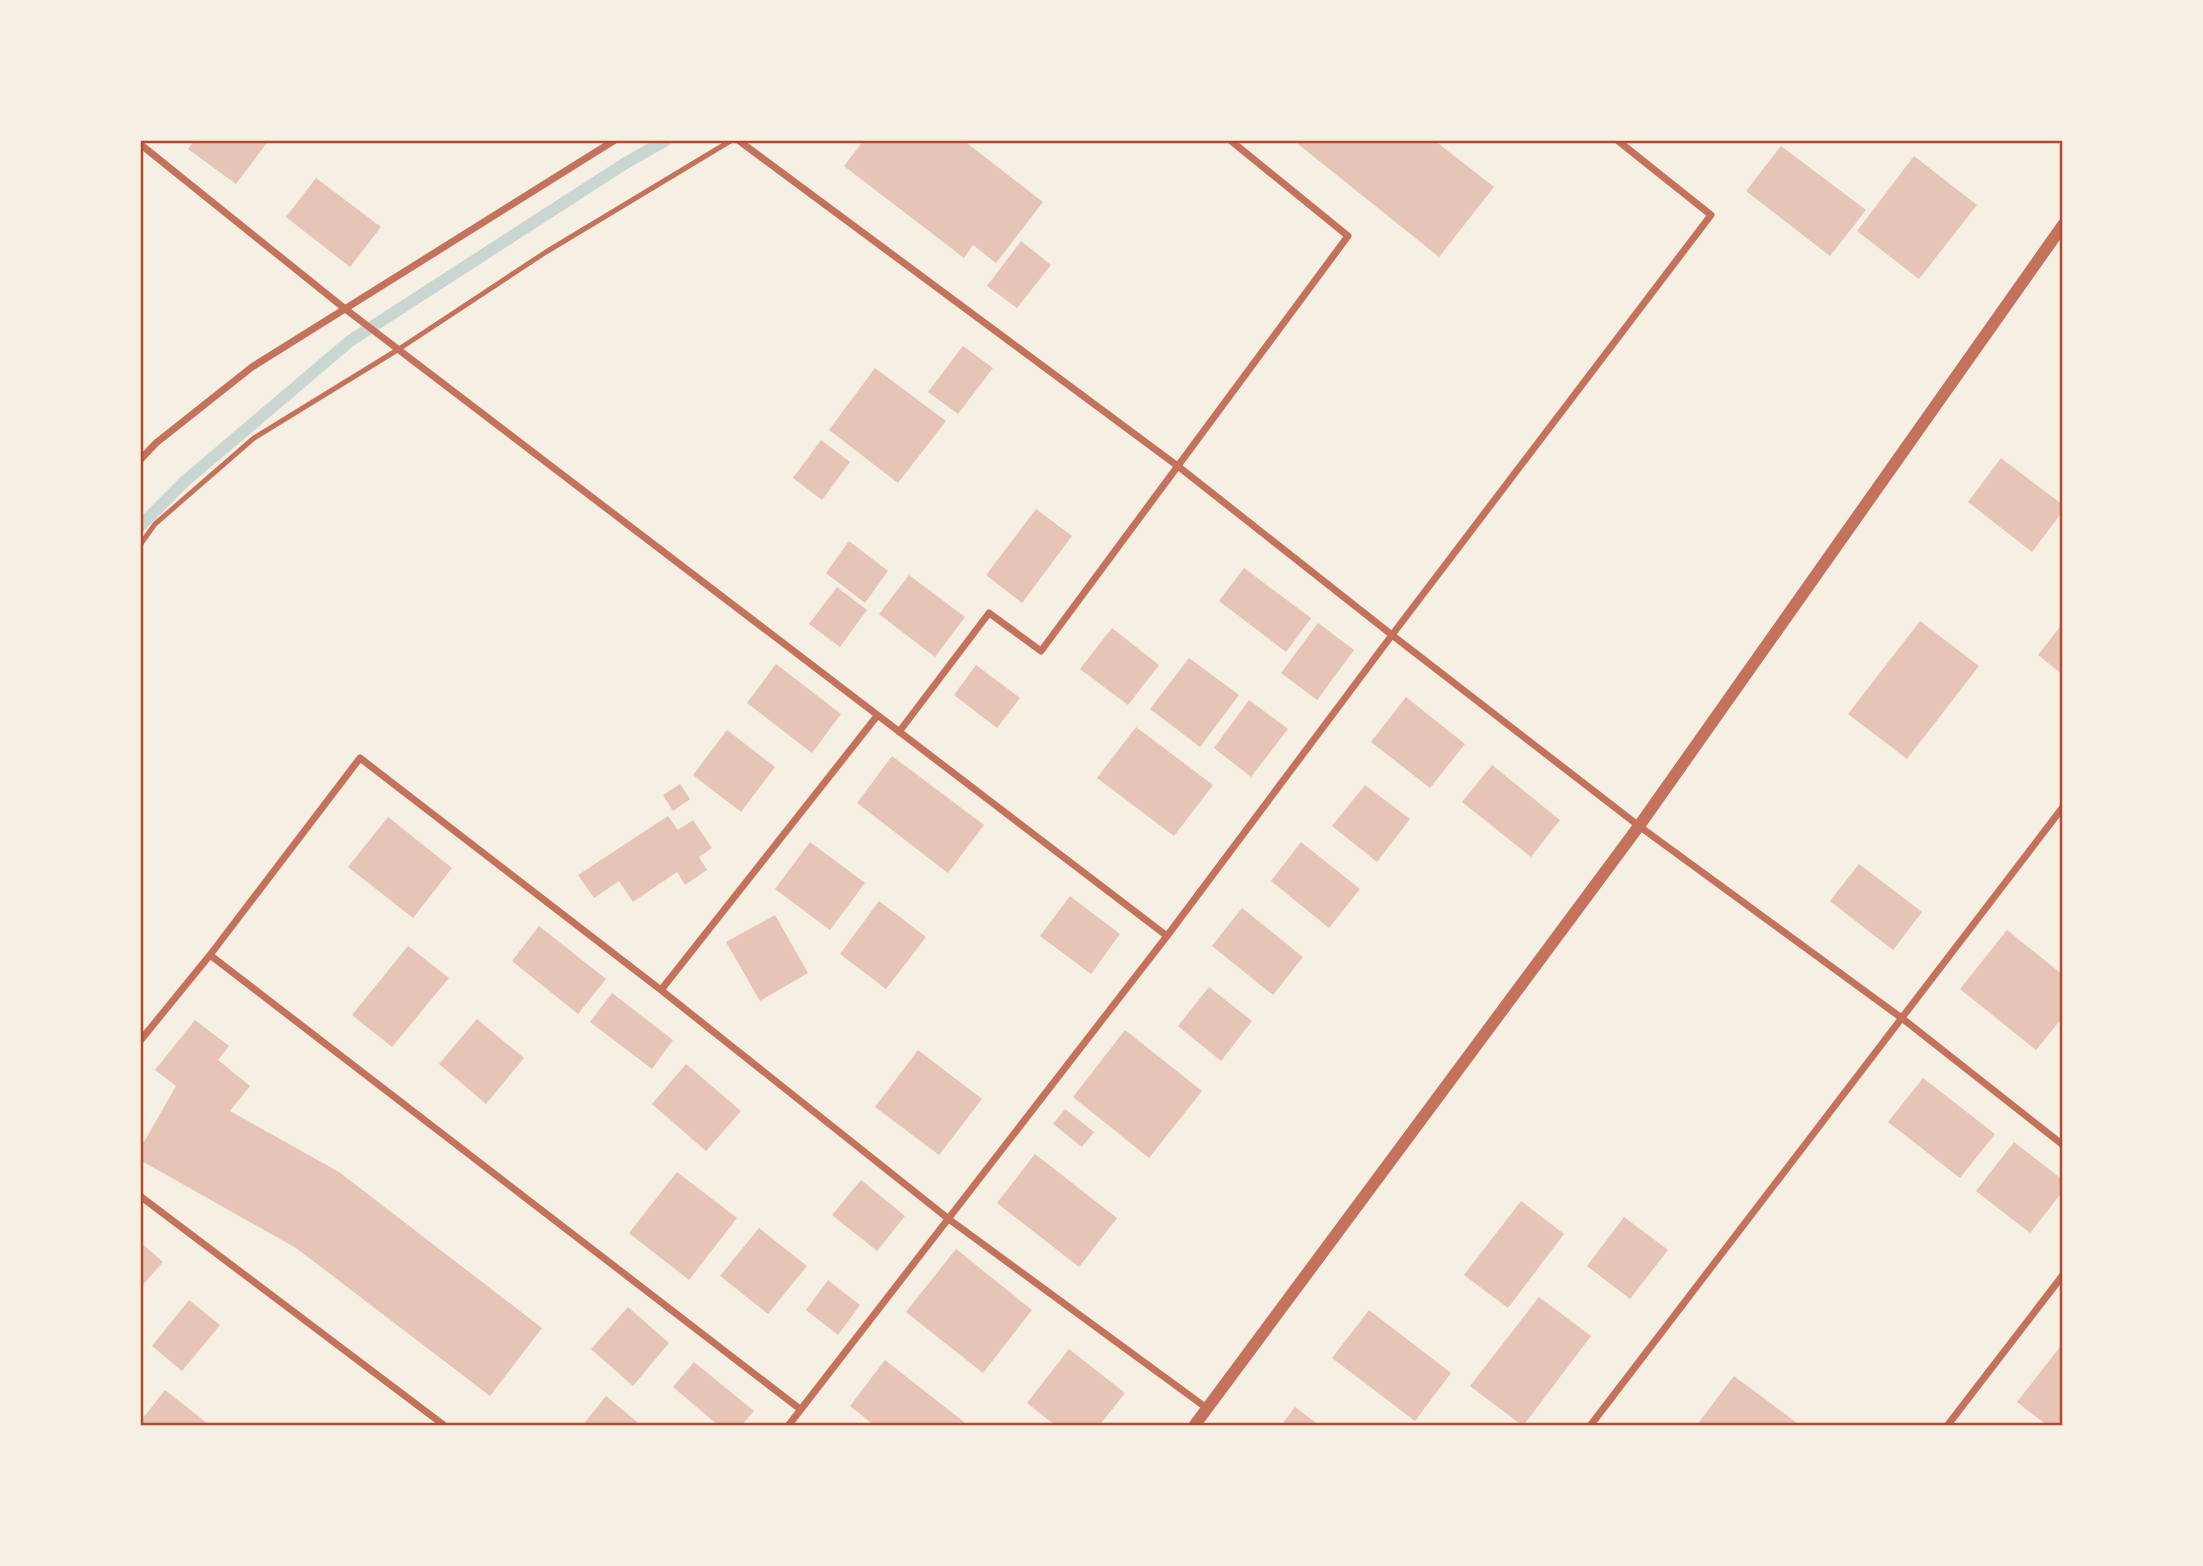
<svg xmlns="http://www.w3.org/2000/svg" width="2203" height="1566" viewBox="0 0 2203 1566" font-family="'PT Sans',sans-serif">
<rect width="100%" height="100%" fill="#f6efe4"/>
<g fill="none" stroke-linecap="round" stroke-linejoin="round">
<path stroke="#c9d6d2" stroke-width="12" d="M140,526L184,482L350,341L624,164L666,140"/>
</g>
<path fill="#e6c5b7" d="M195,140H269L236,184L188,149Z
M864,140H963L1043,202L996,263L973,245L964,258L844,166Z
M1293,140H1434L1494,187L1439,257Z
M1781,146L1866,210L1830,256L1746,191Z
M1914,156L1977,205L1919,279L1857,231Z
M316,178L381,227L350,267L286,217Z
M1021,241L1051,265L1017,308L987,286Z
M963,346L993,368L958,414L928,392Z
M875,368L946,421L898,483L829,430Z
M821,440L850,462L822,500L793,478Z
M2001,458L2063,505V511L2032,552L1968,502Z
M1036,509L1072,536L1022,603L986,575Z
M849,541L888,571L865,603L826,573Z
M1244,568L1311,618L1286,652L1219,601Z
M909,575L965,617L935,657L879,614Z
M837,587L867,610L840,647L809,624Z
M1920,621L1979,666L1907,759L1848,714Z
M1318,623L1354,650L1317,700L1281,673Z
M2063,623V675L2038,655Z
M1112,628L1159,665L1128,705L1080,669Z
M1189,658L1239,695L1200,747L1150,709Z
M776,664L841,714L812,753L747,703Z
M976,665L1020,698L997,728L954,695Z
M1406,697L1465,744L1430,788L1371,742Z
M1249,700L1288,729L1251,777L1214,748Z
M1136,727L1213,785L1174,836L1097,778Z
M727,730L775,767L741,812L693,775Z
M892,756L984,825L948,873L857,803Z
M1492,765L1560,820L1531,857L1462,802Z
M680,784L690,799L673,811L663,795Z
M1365,785L1410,819L1377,862L1332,826Z
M668,816L678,830L693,820L712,848L699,857L707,870L685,885L677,872L633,902L619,881L594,898L578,875Z
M388,817L452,868L413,918L348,867Z
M810,842L865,883L830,930L775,889Z
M1301,842L1360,889L1329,928L1271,881Z
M1859,864L1922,912L1893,950L1830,901Z
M1070,896L1120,934L1091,974L1040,936Z
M879,901L926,937L886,989L840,954Z
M1242,908L1303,957L1273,995L1212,946Z
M775,915L808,973L760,1001L726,942Z
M539,926L606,979L578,1014L512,961Z
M2007,930L2063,975V1017L2036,1050L1960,989Z
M408,946L449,978L392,1047L352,1015Z
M1209,987L1252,1021L1221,1061L1178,1026Z
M612,993L673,1040L652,1069L590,1022Z
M477,1019L524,1058L486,1104L439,1064Z
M195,1020L229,1046L218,1060L250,1086L230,1111L339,1172L542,1328L490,1396L296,1248L140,1160V1149L176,1086L155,1070Z
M1125,1030L1202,1091L1149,1158L1073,1097Z
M918,1050L982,1099L939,1155L875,1107Z
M686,1064L741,1111L706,1151L652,1104Z
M1923,1078L1995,1134L1960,1178L1888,1122Z
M1065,1109L1094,1132L1082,1147L1053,1124Z
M2014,1142L2063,1180V1191L2030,1233L1976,1191Z
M1035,1154L1117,1218L1079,1267L997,1203Z
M677,1172L737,1218L689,1280L629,1233Z
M861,1180L905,1216L877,1251L832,1215Z
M1521,1201L1564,1234L1508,1308L1464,1275Z
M1624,1217L1668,1250L1630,1299L1587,1266Z
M759,1228L807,1266L768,1314L720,1276Z
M140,1242L163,1262L140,1288Z
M956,1249L1032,1310L983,1373L906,1312Z
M828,1280L860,1305L838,1335L806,1310Z
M1539,1297L1591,1336L1523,1426L1470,1386Z
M189,1300L220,1325L182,1371L152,1346Z
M628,1307L669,1343L633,1386L591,1349Z
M1369,1310L1451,1373L1415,1421L1332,1358Z
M2060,1347L2063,1349V1426H2048L2017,1402Z
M1069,1349L1125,1393L1099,1426H1056L1027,1403Z
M885,1360L969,1426H875L850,1406Z
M694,1362L754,1411L741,1426H719L673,1387Z
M1734,1376L1801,1426H1696Z
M165,1390L211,1426H140V1422Z
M606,1396L642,1426H582Z
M1295,1407L1320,1426H1281Z"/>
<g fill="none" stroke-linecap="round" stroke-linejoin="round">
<path stroke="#c5725c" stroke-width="5" d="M140,545L155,524L254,438L399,349L546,252L732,140"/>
<path stroke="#c5725c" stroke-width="7" d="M738,140L1179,467L1392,635L1639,826L1903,1019L2063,1145
M140,144L344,308L1167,936
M140,460L156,443L252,367L615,140
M899,732L989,613L1041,651L1348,236L1230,140
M210,955L800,1409
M661,990L877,716
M140,1041L210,955L360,758L661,990L950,1220L1208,1409
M140,1196L445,1426
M788,1426L1167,936L1392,635L1711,215L1617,140
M1590,1426L2063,807
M1947,1426L2063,1275"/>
<path stroke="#c5725c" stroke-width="12" d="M1194,1426L1639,826L2063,225"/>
</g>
<rect width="2203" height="1566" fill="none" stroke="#f6efe4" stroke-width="284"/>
<rect x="142" y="142" width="1919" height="1282" fill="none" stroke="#b5482f" stroke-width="2.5"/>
</svg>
